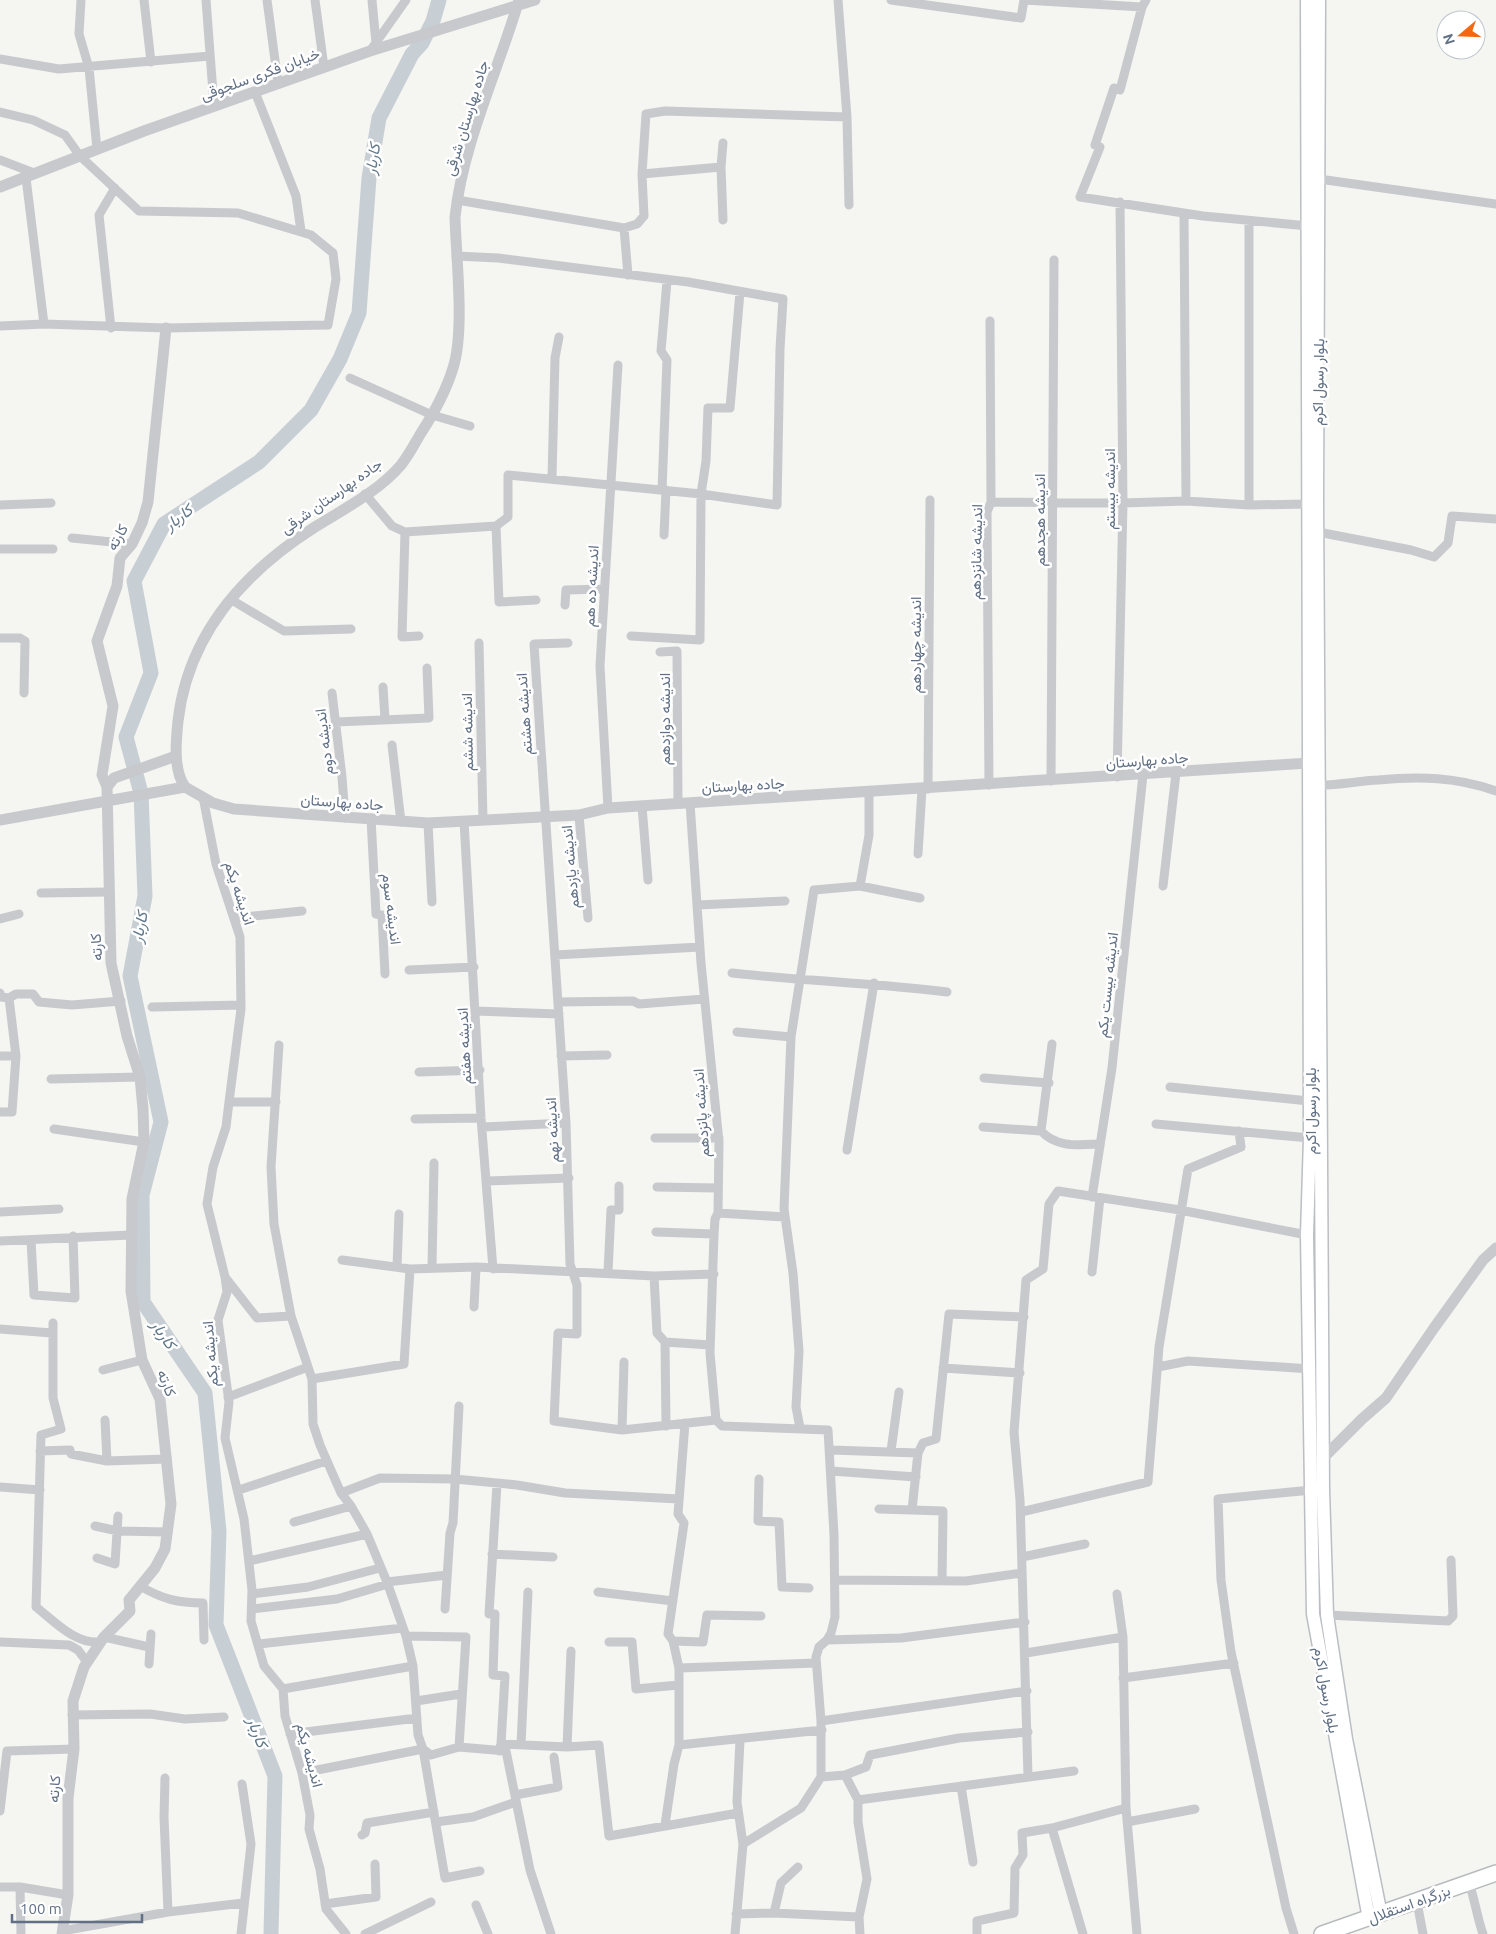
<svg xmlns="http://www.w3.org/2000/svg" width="1496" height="1934" viewBox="0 0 1496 1934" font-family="Ubuntu,Vazirmatn,sans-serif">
<rect width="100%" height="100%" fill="#f5f5f1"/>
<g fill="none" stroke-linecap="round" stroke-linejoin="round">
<path stroke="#c7cfd5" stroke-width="15" d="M271,1934L275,1776L216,1625L219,1531L205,1393L143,1302L142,1195L161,1122L130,976L145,896L141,793L126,737L151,673L134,581L164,524L259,462L311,410L340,359L359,313L369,178L379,118L412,54L422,43L433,21L439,0"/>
<defs>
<path id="secondary" d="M1307,0L1310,1138L1307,1235L1313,1614L1369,1919
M1319,0L1317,499L1323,1490L1327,1615L1346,1739L1381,1915"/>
<path id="trunk" d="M1322,1934L1496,1873"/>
</defs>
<use href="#secondary" stroke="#bbbec3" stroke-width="15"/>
<use href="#trunk" stroke="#b8bbbe" stroke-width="18"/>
<path stroke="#c7c9cd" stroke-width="9" d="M81,0L79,34L89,68L97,149
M144,0L151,62
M206,0L214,106
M267,0L278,83
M315,0L324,67
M372,0L376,43
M838,0L847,117L849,205
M891,0L1021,18L1024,0L1142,7L1146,0
M1142,7L1120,90L1114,88L1095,145L1100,147L1080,197L1203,216L1308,226
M370,51L406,0
M0,59L59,69L210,56
M255,92L296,196L301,231
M0,112L33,120L65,135L80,156L139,211L238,213L311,235L333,253L336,279L328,325L166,328L44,324L0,326
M723,143L721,167L723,220
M0,160L34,173
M642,174L721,167
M26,178L44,324
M1319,179L1496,204
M457,200L624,228L628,275
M1184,213L1186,501
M624,228L637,224L644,216L642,174L646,114L665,111L847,117
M111,328L99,215L115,188
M350,378L432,415L470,426
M552,478L555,358L559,337
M662,490L667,360L661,351L667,281
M365,494L392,526L405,532L496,526L508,517V475L701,494L777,505L780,349L783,299L688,282L498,258L456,256
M991,502L1123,503L1186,501L1249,505L1307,504
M0,505L51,503
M1249,505V221
M496,526L499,602L536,600
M405,532L402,637L419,636
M1318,532L1411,550L1434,557L1448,543L1452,516L1496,519
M664,535L666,490
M72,538L132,544
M0,549H53
M230,599L284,631L351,629
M565,605L566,590L604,589
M631,636L700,640L701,494L706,461L708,408H730L740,292
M0,638H20L25,641L24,693
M479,643L483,820
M568,643L534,644L566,1123L570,1264L577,1285V1334L558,1333L554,1421L622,1430L716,1420
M660,652L677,651L678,804
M383,687L385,719
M332,693L342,777L345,818
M336,722L429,718L427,668
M392,745L401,822
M1117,777L1123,503L1120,202
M1051,781L1054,260
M989,785L987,512L991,502L990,321
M1320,785C1340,785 1358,781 1378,780C1419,776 1457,777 1496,791
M928,789L930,500
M203,797L216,864L240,937L241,1009L229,1102L226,1127L213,1167L207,1204L225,1277L227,1292L218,1320L229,1402L225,1438L244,1519L252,1590L251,1621L264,1666L283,1689L285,1716L302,1773L310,1815L309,1829L320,1869L326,1909L346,1934
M690,803L701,963L719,1142L718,1213L715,1219L714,1234L710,1353L716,1420
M642,806L648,880
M608,808L600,666L618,365
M579,815L588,918
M371,818L376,914L382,915L385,974
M464,821L481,1118L493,1269
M428,823L432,902
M918,854L922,789
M860,886L869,835V792
M1163,886L1176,773
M41,893L109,892
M697,905L785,901
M234,918L302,911
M0,919L19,914
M555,955L700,947
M409,970L474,967
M732,973C804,981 875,983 947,992
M0,993L1,997L9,998L16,1056L12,1112H0
M9,998L16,994H33L39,1002L72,1005L121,1001
M558,1002L633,1001L639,1004L704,999
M152,1007L241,1005
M476,1011L559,1014
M737,1032L791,1037
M279,1045L271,1167L274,1224L291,1316
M0,1056H16
M561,1056L607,1055
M419,1072L480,1070
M984,1078L1049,1083
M51,1079L140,1077
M1170,1087L1309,1101
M229,1102H276
M415,1119L481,1118
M1156,1124L1310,1138
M483,1127L566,1123
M983,1127L1041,1131C1057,1148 1078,1145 1099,1144
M54,1129L144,1142
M1041,1131L1052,1044
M655,1138H719
M847,1150L874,983
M487,1181L569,1178
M657,1187L718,1188
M1092,1197L1112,1068L1143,775
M0,1212L59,1209
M718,1213L785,1217
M656,1232L714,1234
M31,1240L34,1295L75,1298L73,1236
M0,1241L131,1235
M342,1260L410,1269L476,1267L654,1276L714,1274
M397,1267L399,1214
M432,1267L434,1163
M608,1272L611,1210H619V1186
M1092,1272L1100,1198
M654,1276L657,1333L665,1342L666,1426
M225,1277L257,1318L291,1316L312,1379L313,1424L320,1445L341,1493L351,1506L367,1534L387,1582L406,1636L413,1666L418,1735L423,1749L431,1755L459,1747L506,1751L530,1870L551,1934
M474,1307L476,1267
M53,1323V1398L61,1429L41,1435L36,1607C54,1621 75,1644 99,1642L103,1637
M0,1329L52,1333
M665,1342L710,1345
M1158,1367L1188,1361L1311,1369
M943,1368L1020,1373
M103,1370L142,1360
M312,1379L404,1364L410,1269
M228,1397L308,1367
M105,1420L107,1461
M716,1420L722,1426L828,1430L834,1535L835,1617L831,1633L827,1640L819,1647L816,1657L821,1721V1777L801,1808L743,1844L735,1934
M800,1428L796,1407L799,1351L793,1273L784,1209L791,1037L814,890L860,886L920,898
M622,1430L624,1362
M831,1450L918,1453L923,1443L936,1439L949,1314L1024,1317
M40,1451L70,1450L71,1454L107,1461L167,1459
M891,1451L899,1392
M918,1453L912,1510L943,1511L942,1581
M831,1471L916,1477
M759,1479L758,1521L779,1522L782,1587L809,1588
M497,1484L489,1614H495L493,1675L505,1676L501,1744
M0,1487L40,1490
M239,1490L326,1461
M341,1493L380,1478L455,1479L517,1485L565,1493L679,1499
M879,1509L912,1510
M1021,1512L1148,1482L1159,1347L1188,1169L1241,1147L1239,1131
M294,1522L351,1506
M95,1526L118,1531L168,1532
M492,1554L553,1557
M1022,1557L1085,1544
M97,1558L115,1564L118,1516
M249,1561L367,1534
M835,1580L966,1581L1022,1573
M387,1582L447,1575
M140,1586C162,1599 178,1603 203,1603L204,1640
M598,1592L673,1601
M252,1594L308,1587L380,1568
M1117,1594L1123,1637L1126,1808L1137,1934
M252,1609L337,1599L388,1584
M445,1609L450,1533L453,1523L459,1406
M1327,1615L1448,1621L1453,1616L1451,1560
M406,1636L466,1637L459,1747
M104,1637L149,1647
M827,1640L901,1638L1025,1622
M673,1641L703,1642L707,1615L761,1616
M0,1642L69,1645L78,1650L87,1662
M609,1642H632L636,1689L678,1685
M259,1644L403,1628
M1026,1653L1123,1637
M149,1664L151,1634
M679,1668L816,1663
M1123,1678L1234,1663
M283,1689L413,1666
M416,1701L461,1694
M72,1715L150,1714L185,1719L224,1717
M821,1721L1027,1691
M290,1734L417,1718
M740,1740L737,1802L743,1844
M521,1745L528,1592
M679,1745L822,1730
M567,1747L571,1651
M499,1751L501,1744L567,1747L599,1745L609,1836L738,1813
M302,1773L423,1749L445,1878L480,1871
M845,1775L866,1767L870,1755L959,1738L1028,1732
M1028,1776L1020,1500L1014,1432L1026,1280L1043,1269L1049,1204L1058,1191L1180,1210L1307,1235
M821,1777L845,1775L858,1800L1074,1771
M165,1778L164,1817L168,1912
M961,1786L973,1862
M515,1795L558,1787L554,1757
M858,1800V1822L867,1879L859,1917L860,1934
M0,1811L7,1751L74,1749
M436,1822L473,1817L516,1802
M1127,1822L1195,1809
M665,1825L674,1764L679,1745V1668L673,1641L668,1634L684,1523L678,1514L685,1423
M1052,1828L1083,1934
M362,1835L365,1833L367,1823L434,1812
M1469,1883C1475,1900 1477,1917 1483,1934
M0,1887H20L68,1895
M20,1887L21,1934
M1417,1902L1423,1934
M325,1904L376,1897L375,1864
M476,1905L488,1934
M774,1913L781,1883L798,1867
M736,1914L774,1913L859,1917
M62,1931L168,1912L243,1903
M241,1934L251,1844L242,1784
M365,1934L431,1902
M977,1934V1921L1014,1913L1015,1868L1023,1855L1022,1833L1052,1828L1126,1808
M1294,1934L1286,1908L1231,1652L1221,1580L1218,1499L1312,1490"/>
<path stroke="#c7c9cd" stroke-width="11" d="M519,0C498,71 463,143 455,217C456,258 465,331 453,368C446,391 434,413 421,433C415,443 409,455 401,465C379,491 344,509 315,527C244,572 188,634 178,721C176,741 173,770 185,787L213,803L234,809L428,823L579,815L608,808L1309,763
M0,187L144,131L370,51L535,0
M107,787L102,775L113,706L97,641L117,586L120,558L132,544L142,523L148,502L166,328
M0,820L185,787
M1322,1459L1362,1419L1386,1398L1434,1328L1483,1260L1496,1248
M62,1934L68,1895V1798L74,1749L73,1701L84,1667L104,1637L130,1611L129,1600L155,1568L165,1549L171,1504L160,1399L142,1360L131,1291L132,1199L144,1142L143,1109L140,1077L127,1036L111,963L107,787L114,778L176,756"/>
<use href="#secondary" stroke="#fff" stroke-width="12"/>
<use href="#trunk" stroke="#fff" stroke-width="15"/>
</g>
<g text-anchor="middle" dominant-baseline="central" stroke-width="5" stroke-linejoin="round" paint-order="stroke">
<g font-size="15" fill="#617085" stroke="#fff">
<text transform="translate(260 74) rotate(-20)">خیابان فکری سلجوقی</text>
<text transform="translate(466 118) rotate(-73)">جاده بهارستان شرقی</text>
<text transform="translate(1318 382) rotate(-89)">بلوار رسول اکرم</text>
<text transform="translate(1109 489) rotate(-90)">اندیشه بیستم</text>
<text transform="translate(331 496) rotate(-35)">جاده بهارستان شرقی</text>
<text transform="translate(1039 520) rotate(-90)">اندیشه هجدهم</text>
<text transform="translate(117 537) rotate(-60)">کارته</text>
<text transform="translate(976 552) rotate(-89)">اندیشه شانزدهم</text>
<text transform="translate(591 586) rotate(-87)">اندیشه ده هم</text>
<text transform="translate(915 645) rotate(-90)">اندیشه چهاردهم</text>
<text transform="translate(524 714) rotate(-94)">اندیشه هشتم</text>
<text transform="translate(664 719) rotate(-90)">اندیشه دوازدهم</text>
<text transform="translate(467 732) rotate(-91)">اندیشه ششم</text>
<text transform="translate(324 742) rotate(-97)">اندیشه دوم</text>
<text transform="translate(1147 760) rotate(-4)">جاده بهارستان</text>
<text transform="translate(743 785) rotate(-3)">جاده بهارستان</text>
<text transform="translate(342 802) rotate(4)">جاده بهارستان</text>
<text transform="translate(570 867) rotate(-95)">اندیشه یازدهم</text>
<text transform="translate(240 893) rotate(72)">اندیشه یکم</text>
<text transform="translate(392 909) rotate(83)">اندیشه سوم</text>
<text transform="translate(96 947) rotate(-93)">کارته</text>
<text transform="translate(1107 985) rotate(-84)">اندیشه بیست یکم</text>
<text transform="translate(464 1046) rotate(-93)">اندیشه هفتم</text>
<text transform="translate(1310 1111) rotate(-90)">بلوار رسول اکرم</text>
<text transform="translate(701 1113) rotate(-94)">اندیشه پانزدهم</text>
<text transform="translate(552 1130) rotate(-93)">اندیشه نهم</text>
<text transform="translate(210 1354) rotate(-95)">اندیشه یکم</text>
<text transform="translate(167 1383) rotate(69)">کارته</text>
<text transform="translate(1327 1690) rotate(80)">بلوار رسول اکرم</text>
<text transform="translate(310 1755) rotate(75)">اندیشه یکم</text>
<text transform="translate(54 1789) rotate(-86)">کارته</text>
<text transform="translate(1409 1904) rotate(-20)">بزرگراه استقلال</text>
</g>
<g font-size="16" font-style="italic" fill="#61798a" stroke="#fff">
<text transform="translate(372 159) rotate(-81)">کاربار</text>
<text transform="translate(178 517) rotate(-38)">کاربار</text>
<text transform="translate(139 927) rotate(-79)">کاربار</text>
<text transform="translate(164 1334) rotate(56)">کاربار</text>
<text transform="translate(258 1732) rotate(69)">کاربار</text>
</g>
</g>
<g transform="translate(1461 35) rotate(251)"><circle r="24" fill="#ffffff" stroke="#c0c6ce"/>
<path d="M0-4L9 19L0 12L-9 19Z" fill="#f56711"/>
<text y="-8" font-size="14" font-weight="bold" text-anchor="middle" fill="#617085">N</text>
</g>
<path d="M12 1914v8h130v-8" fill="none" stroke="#617085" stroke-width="2.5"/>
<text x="20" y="1914" font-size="15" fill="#617085" stroke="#ffffff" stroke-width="4" paint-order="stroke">100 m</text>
</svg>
